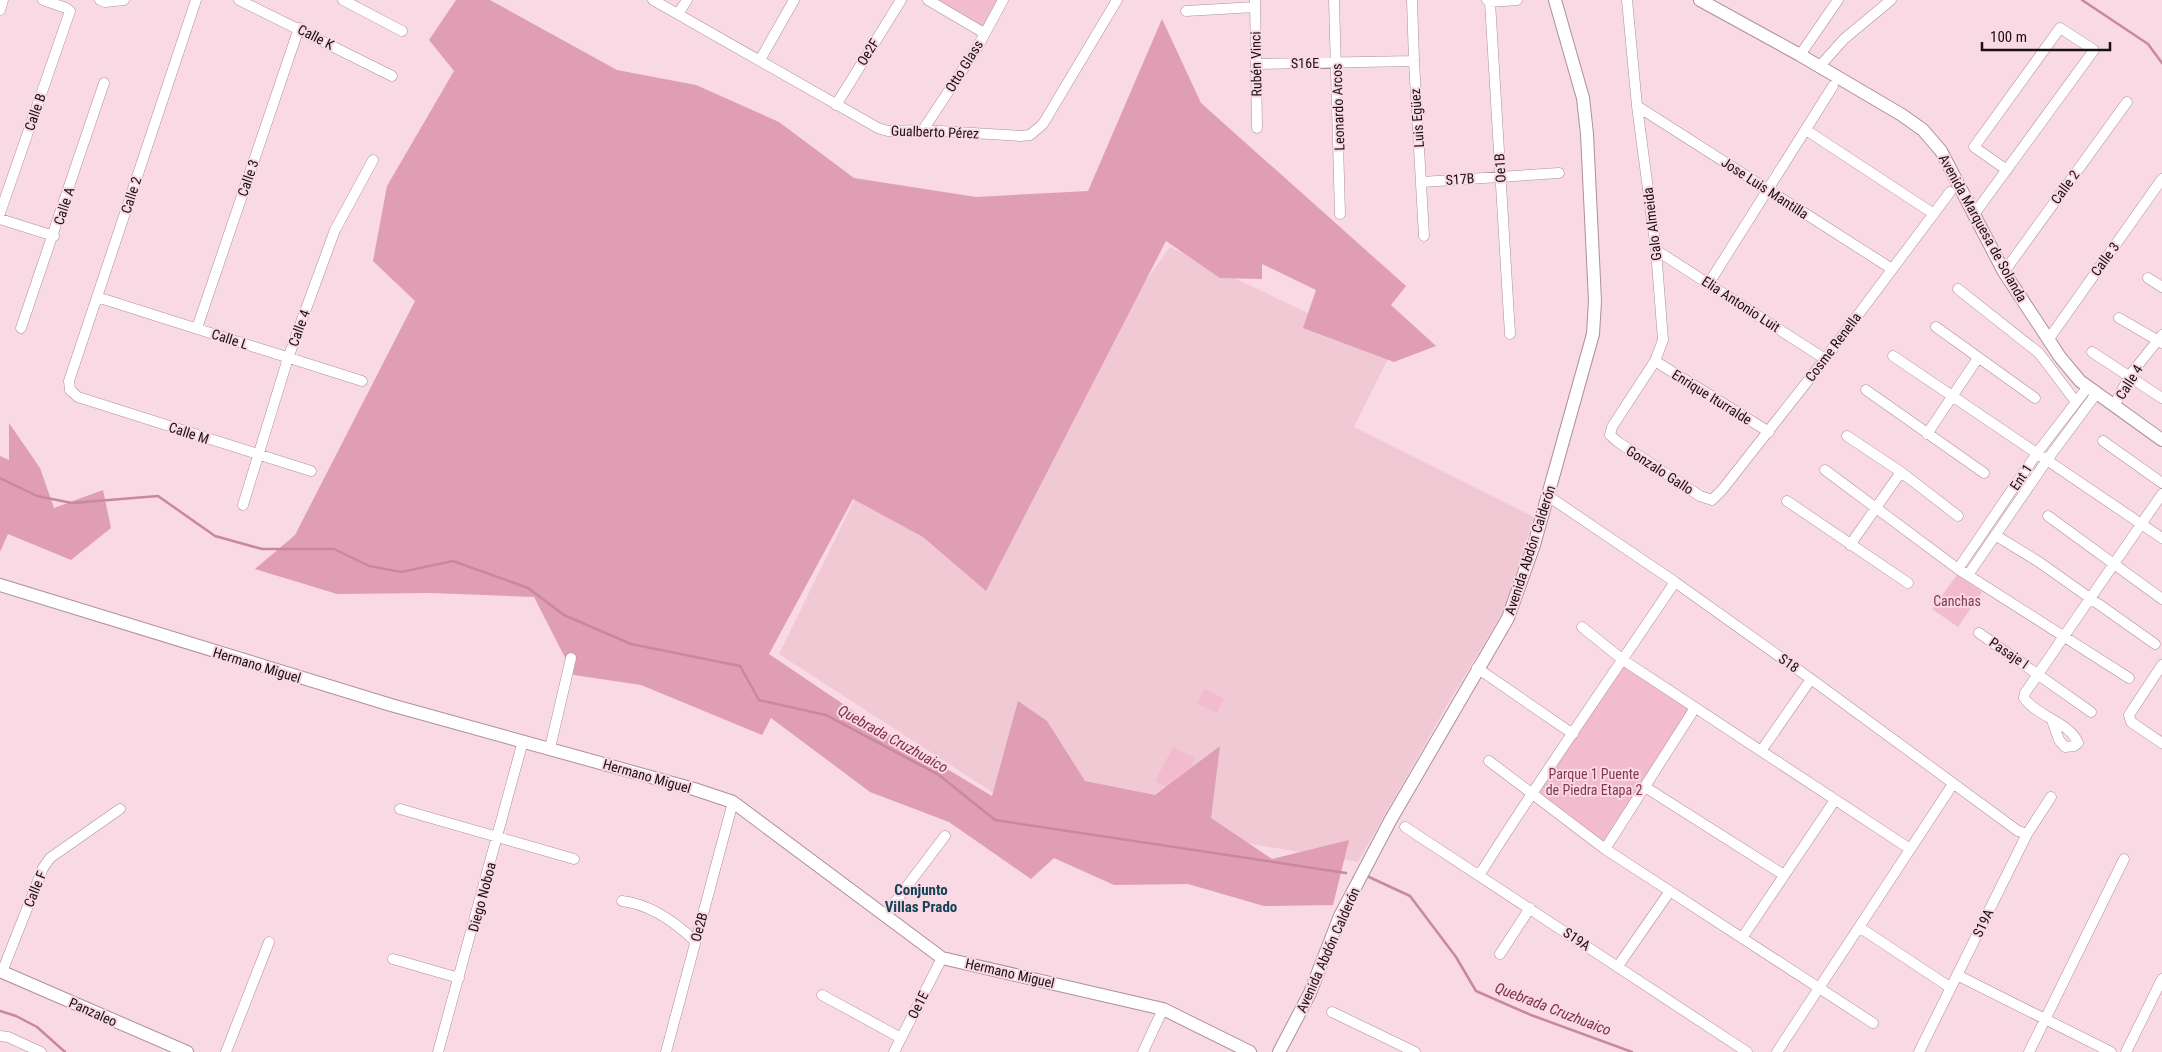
<svg xmlns="http://www.w3.org/2000/svg" width="2162" height="1052" viewBox="0 0 2162 1052" font-family="'Roboto Condensed',sans-serif">
<rect width="100%" height="100%" fill="#f9d9e3"/>
<path fill="#f1c9d5" d="M1170,247L1391,353L1354,427L1534,517L1506,607L1446,707L1358,862L1009,803L779,654L868,472L1106,336Z"/>
<path fill="#f3bcce" d="M936,0H1001L984,28Z
M1957,575L1982,592L1958,627L1932,609Z
M1623,660L1695,708L1605,849L1530,794Z
M1204,689L1224,698L1217,713L1197,704Z
M1173,747L1195,758L1177,793L1155,781Z"/>
<path fill="#df9eb4" d="M456,0H490L617,70L696,85L779,122L854,178L976,197L1088,191L1162,19L1201,103L1406,286L1391,305L1436,346L1394,362L1303,328L1316,290L1262,264V279L1220,278L1166,241L986,591L923,537L853,499L769,654L874,725L992,796L1018,701L1047,721L1085,781L1155,795L1220,746L1211,818L1272,859L1349,840L1333,905L1264,906L1188,884L1114,885L1054,858L1031,879L949,822L870,792L771,718L762,735L641,685L574,675L534,597L431,593L337,594L255,569L295,535L415,301L373,261L387,186L454,71L429,40Z
M9,423L40,468L54,508L103,490L111,528L71,560L8,534L0,552V456L9,460Z"/>
<g fill="none" stroke-linecap="round" stroke-linejoin="round">
<path stroke="#c8889e" stroke-width="2.5" d="M2082,0L2148,44L2162,63
M0,478L37,496L72,503L158,496L215,536L262,549H334L369,566L401,572L453,561L528,588L564,615L631,644L740,666L759,700L826,715L939,775L995,820L1346,873
M1369,877L1410,896L1456,957L1476,991L1531,1015L1632,1052
M0,1011L16,1016L37,1027L65,1052"/>
<defs>
<path id="minor" d="M100,0L105,2L124,0
M196,0L69,381L70,390L78,397L311,471
M239,0L392,76
M343,0L402,31
M653,0L878,128L888,131L923,130L1021,136L1030,135L1043,124L1117,0
M928,0L984,33
M1255,0L1257,128
M1334,0L1340,214
M1412,0L1414,61L1424,236
M1487,0L1490,2L1517,0
M1627,0L1637,106L1656,250L1663,340L1655,361L1612,427L1610,435L1618,442L1700,496L1712,500L1722,490L1825,359L1950,192
M1490,2L1510,334
M0,10L3,0
M1186,11L1255,7
M678,14L687,0
M1800,55L1838,0
M760,60L794,0
M1257,64L1414,61
M1819,67L1844,39L1891,0
M836,105L901,0
M1637,106L1892,269
M923,130L977,48L1003,0
M1806,130L1934,214
M1422,182L1559,173
M0,213L70,11L66,8L43,0
M1975,213L2094,50L2060,28L1974,147L2007,170
M0,219L54,236
M1656,250L1825,359
M2004,272L2127,102
M2148,278L2162,287
M1709,283L1833,86
M1958,289L2039,353L2076,402
M97,297L362,381
M2119,318L2162,343
M1936,327L2035,398
M21,328L104,83
M197,328L299,28
M2048,340L2162,179
M2092,352L2162,398
M1893,356L2162,538
M1655,361L1769,432
M1866,390L1984,473
M2114,406L2130,375L2162,335
M1927,434L1978,358
M1847,436L1901,472L1958,516
M2103,441L2162,483
M1825,470L1958,569L2129,678
M1548,496L1675,582L1811,679L2018,831L2027,834
M1787,501L1908,583
M243,505L288,358L335,230L373,160
M2048,516L2162,599
M1995,535L2039,562L2155,644
M1850,545L1901,472
M1958,569L2037,453L2087,388
M1968,575L2047,460L2096,394
M1582,627L1623,660L1910,849
M1979,633L2091,712
M2162,665L2129,715L2131,722L2162,743
M1477,668L1573,734
M2052,720L2059,740L2065,747L2074,746L2078,743C2071,723 2036,716 2024,698L2025,693L2162,494
M550,748L571,658
M1761,751L1811,679
M1489,761L1605,849L1873,1023
M1645,787L1784,875
M400,809L574,859
M1405,827L1747,1052
M1605,849L1695,708
M1480,874C1542,775 1610,679 1675,582
M622,901C649,904 675,922 695,941
M885,915L945,836
M1859,927L1951,988
M1742,938L1835,800
M1500,954L1530,908
M393,959L459,978
M1618,966L1670,891
M2,972L43,868L50,858L120,809
M1957,975L2111,1052
M822,995L901,1038
M1332,1012L1415,1052
M0,1036L8,1037L41,1052
M226,1052L269,942
M438,1052L523,741
M666,1052L733,802
M894,1052L942,958
M1143,1052L1163,1009
M1777,1052L1953,784
M1919,1052L2027,834L2051,797
M2029,1052L2124,859
M2126,1052L2162,979"/>
<path id="tertiary" d="M1700,0L1800,55L1902,115L1923,130L1941,151L2004,272L2060,357L2080,381L2162,440
M0,585L391,705L694,789L733,802L942,958L1163,1009L1250,1052
M0,971L187,1052
M1279,1052L1310,993L1340,916L1390,821L1508,618L1534,545L1593,334L1595,301L1587,134L1583,98L1555,0"/>
</defs>
<use href="#minor" stroke="#ad9099" stroke-width="11"/>
<use href="#tertiary" stroke="#ad9099" stroke-width="14"/>
<use href="#minor" stroke="#fff" stroke-width="10"/>
<use href="#tertiary" stroke="#fff" stroke-width="12"/>
</g>
<g text-anchor="middle" dominant-baseline="central" stroke-width="4" stroke-linejoin="round" paint-order="stroke">
<g font-size="14" fill="#1b1014" stroke="#f9d9e3">
<text transform="translate(316 37) rotate(27)">Calle K</text>
<text transform="translate(868 52) rotate(-58)">Oe2F</text>
<text transform="translate(1305 63) rotate(-1)">S16E</text>
<text transform="translate(1256 64) rotate(-91)">Rubén Vinci</text>
<text transform="translate(964 66) rotate(-58)">Otto Glass</text>
<text transform="translate(1338 107) rotate(-92)">Leonardo Arcos</text>
<text transform="translate(35 112) rotate(-71)">Calle B</text>
<text transform="translate(1417 118) rotate(-94)">Luis Egüez</text>
<text transform="translate(935 132) rotate(2)">Gualberto Pérez</text>
<text transform="translate(1500 168) rotate(-93)">Oe1B</text>
<text transform="translate(248 178) rotate(-71)">Calle 3</text>
<text transform="translate(1460 179) rotate(-4)">S17B</text>
<text transform="translate(2065 187) rotate(-54)">Calle 2</text>
<text transform="translate(1765 188) rotate(33)">Jose Luis Mantilla</text>
<text transform="translate(131 195) rotate(-72)">Calle 2</text>
<text transform="translate(64 206) rotate(-72)">Calle A</text>
<text transform="translate(1652 224) rotate(-97)">Galo Almeida</text>
<text transform="translate(1983 228) rotate(61)">Avenida Marquesa de Solanda</text>
<text transform="translate(2105 259) rotate(-54)">Calle 3</text>
<text transform="translate(1741 304) rotate(33)">Elia Antonio Luit</text>
<text transform="translate(299 328) rotate(-70)">Calle 4</text>
<text transform="translate(230 339) rotate(18)">Calle L</text>
<text transform="translate(1833 347) rotate(-53)">Cosme Renella</text>
<text transform="translate(2129 382) rotate(-58)">Calle 4</text>
<text transform="translate(1712 397) rotate(32)">Enrique Iturralde</text>
<text transform="translate(189 433) rotate(18)">Calle M</text>
<text transform="translate(1660 470) rotate(33)">Gonzalo Gallo</text>
<text transform="translate(2021 477) rotate(-56)">Ent 1</text>
<text transform="translate(1530 550) rotate(-72)">Avenida Abdón Calderón</text>
<text transform="translate(2009 653) rotate(34)">Pasaje I</text>
<text transform="translate(1789 663) rotate(35)">S18</text>
<text transform="translate(257 665) rotate(17)">Hermano Miguel</text>
<text transform="translate(647 776) rotate(16)">Hermano Miguel</text>
<text transform="translate(35 889) rotate(-68)">Calle F</text>
<text transform="translate(482 897) rotate(-75)">Diego Noboa</text>
<text transform="translate(1983 923) rotate(-64)">S19A</text>
<text transform="translate(699 927) rotate(-75)">Oe2B</text>
<text transform="translate(1577 939) rotate(34)">S19A</text>
<text transform="translate(1328 950) rotate(-66)">Avenida Abdón Calderón</text>
<text transform="translate(1010 973) rotate(13)">Hermano Miguel</text>
<text transform="translate(918 1005) rotate(-63)">Oe1E</text>
<text transform="translate(93 1012) rotate(24)">Panzaleo</text>
</g>
<g font-size="14" fill="#853757" stroke="#f9d9e3">
<text x="1957" y="601">Canchas</text>
<text x="1594" y="774">Parque 1 Puente<tspan x="1594" dy="16">de Piedra Etapa 2</tspan></text>
</g>
<g font-size="15" font-style="italic" fill="#7d304f" stroke="#f9d9e3">
<text transform="translate(893 739) rotate(29)">Quebrada Cruzhuaico</text>
<text transform="translate(1553 1009) rotate(21)">Quebrada Cruzhuaico</text>
</g>
<g font-size="15" font-weight="bold" fill="#144357" stroke="#f9d9e3">
<text x="921" y="890">Conjunto<tspan x="921" dy="17">Villas Prado</tspan></text>
</g>
</g>
<path d="M1982 42v8h128v-8" fill="none" stroke="#1b1014" stroke-width="2.5"/>
<text x="1990" y="42" font-size="15" fill="#1b1014" stroke="#f9d9e3" stroke-width="4" paint-order="stroke">100 m</text>
</svg>
